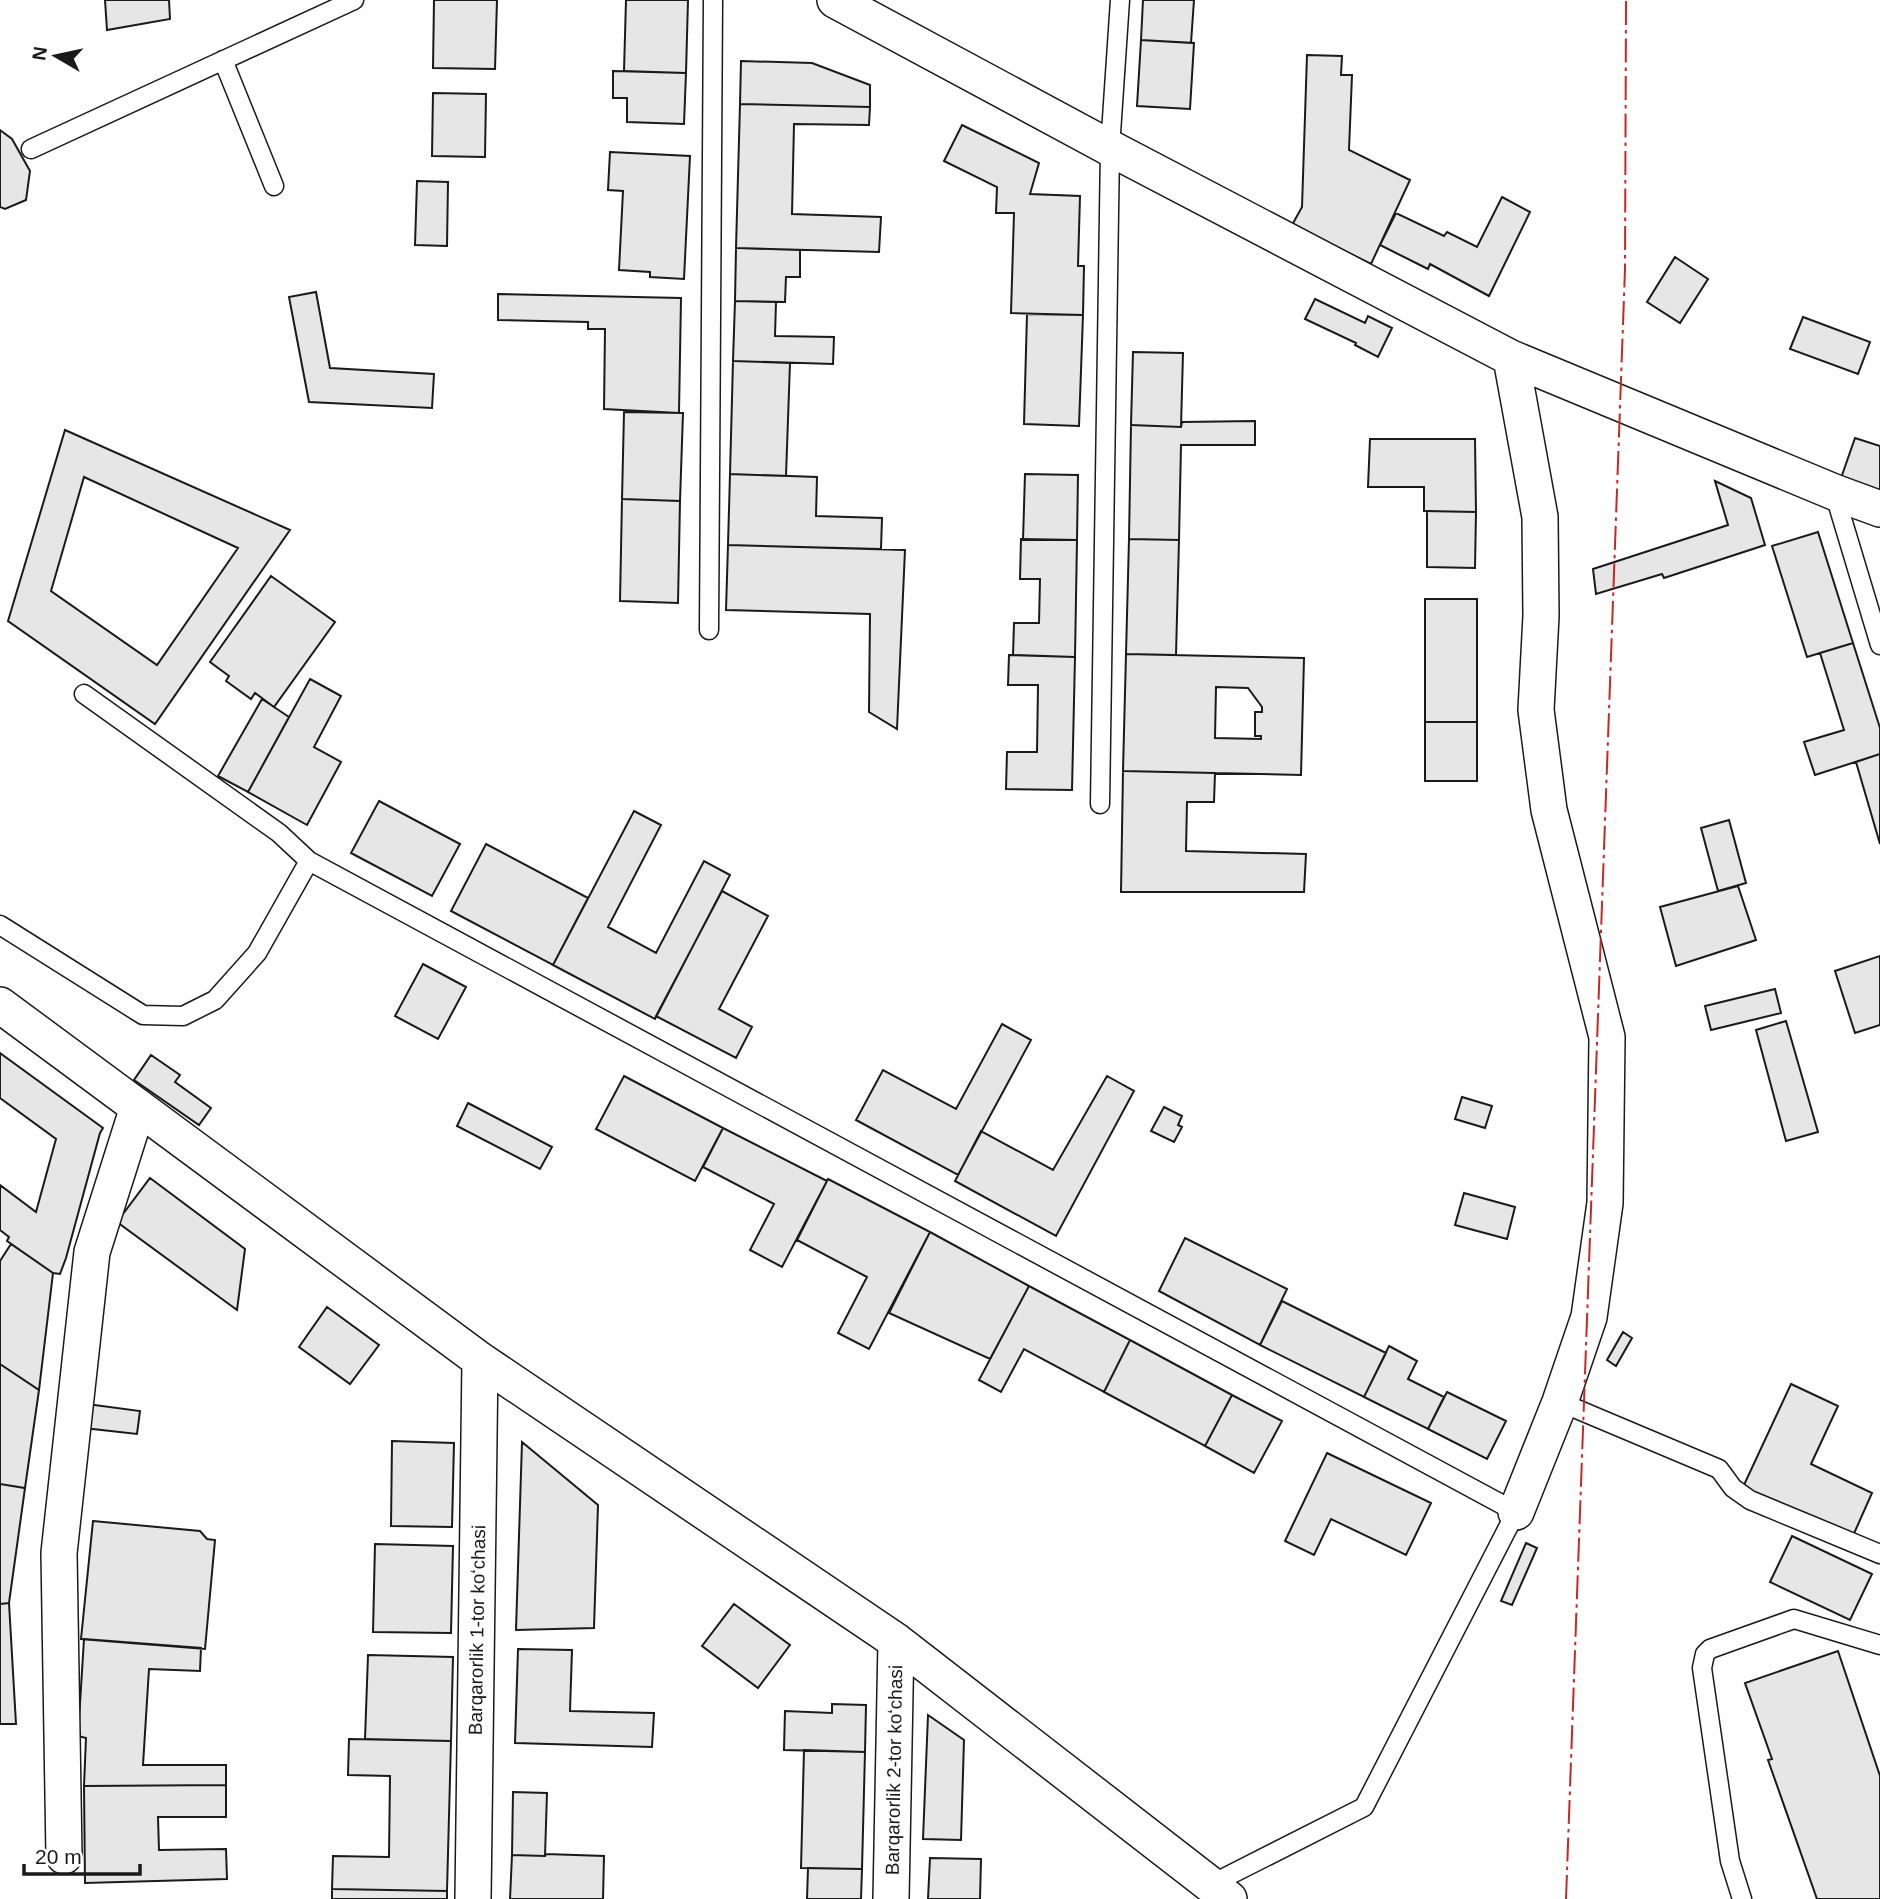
<svg xmlns="http://www.w3.org/2000/svg" width="1880" height="1899" viewBox="0 0 1880 1899" font-family="Arial,sans-serif">
<rect width="100%" height="100%" fill="#fff"/>
<path fill="#e6e6e6" stroke="#1a1a1a" stroke-width="2" fill-rule="evenodd" d="M105,0H169L170,19L107,30Z
M434,0H497L495,69L433,68Z
M626,0H688L686,73L624,71Z
M1143,0H1194L1191,43L1141,40Z
M1141,40L1194,43L1190,109L1137,106Z
M1307,55L1342,56L1341,75H1352L1349,150L1410,180L1371,264L1292,225L1302,207Z
M741,61L812,63L870,85V107L740,104Z
M613,71L686,73L684,124L627,122V98H613Z
M433,93L486,94L485,157L432,156Z
M740,104L870,107L869,125L794,124L792,214L881,217L879,252L736,248Z
M962,125L1039,163L1030,194L1080,196L1078,266H1084L1083,315L1011,313L1014,213H996L997,187L944,161Z
M0,130L12,139L30,171L26,200L5,209L0,207Z
M610,152L690,156L684,279L650,277V272L619,270L623,191L608,190Z
M417,181L448,182L447,246L415,245Z
M1502,197L1530,212L1489,296L1430,264L1428,269L1380,245L1396,213L1444,236L1447,232L1477,247Z
M736,248L800,250V277H786L785,302L735,301Z
M1675,257L1708,279L1680,323L1647,302Z
M316,292L330,368L434,374L432,408L309,402L289,297Z
M498,294L681,298L679,413L604,409L605,329H588V322L498,320Z
M1315,299L1365,323L1368,316L1392,328L1378,357L1355,345L1356,343L1305,319Z
M735,301L776,302L775,336L834,337L833,364L733,361Z
M1027,314L1083,315L1079,426L1024,424Z
M1803,317L1870,342L1858,374L1790,349Z
M1133,352L1183,353L1181,427L1131,425Z
M733,361L790,363L786,476L730,474Z
M624,412L683,413L680,501L622,499Z
M1255,421V445H1181L1179,540L1129,539L1131,425L1181,427L1182,422Z
M65,430L290,530L155,724L8,621ZM84,477L238,548L157,665L51,591Z
M1855,438L1880,446V494L1840,481Z
M1370,439H1475L1476,512L1424,511V487H1368Z
M730,474L817,477L816,516L882,518L881,549L728,545Z
M1025,474L1078,475L1077,540H1023Z
M1715,481L1751,498L1765,545L1664,578L1662,574L1596,594L1593,569L1728,525Z
M622,499L680,501L678,603L620,601Z
M1427,511L1476,512L1475,568L1427,567Z
M1818,532L1853,643L1807,657L1772,546Z
M1021,539L1077,540L1075,657L1013,655L1014,623H1039L1040,579H1020Z
M1129,539L1179,540L1176,655L1126,654Z
M728,545L905,550L897,729L869,712L870,614L726,610Z
M271,576L335,622L274,707L255,693L251,699L226,681L229,676L210,662Z
M1425,599H1477V722H1425Z
M1853,643L1880,728V754L1815,775L1804,742L1844,730L1820,653Z
M1126,654L1304,658L1301,775L1123,771ZM1216,687L1248,688L1262,707V712H1255V736H1261V739L1215,738Z
M1009,655L1075,657L1072,790L1006,789L1007,752H1037L1038,685H1008Z
M310,679L341,696L314,747L341,762L307,825L248,792Z
M262,699L289,717L248,792L218,776Z
M1425,722H1477V781H1425Z
M1880,754V844L1856,762Z
M1123,771L1215,773L1214,802H1187L1186,851L1306,854L1304,892H1121Z
M379,801L460,844L432,896L351,853Z
M634,811L661,825L608,927L656,953L704,861L730,875L655,1019L553,965Z
M1729,820L1746,883L1718,891L1701,828Z
M486,844L588,898L553,965L451,911Z
M1738,886L1756,940L1676,966L1660,907Z
M722,891L768,916L719,1009L752,1027L736,1058L656,1016Z
M1880,956V1025L1855,1033L1835,971Z
M423,964L466,987L438,1039L395,1016Z
M1775,989L1781,1013L1711,1030L1705,1006Z
M1786,1021L1818,1132L1786,1141L1756,1030Z
M1002,1024L1031,1040L958,1175L856,1120L883,1070L956,1109Z
M0,1053L103,1128L100,1133L66,1258L60,1274L53,1273L7,1241L9,1237L0,1230V1185L36,1212L56,1139L0,1098Z
M151,1055L180,1075L175,1082L211,1108L199,1125L134,1080Z
M624,1076L723,1128L695,1181L596,1129Z
M1107,1076L1134,1091L1056,1236L955,1181L981,1131L1053,1170Z
M1462,1097L1492,1106L1485,1128L1455,1119Z
M468,1103L552,1147L540,1169L457,1126Z
M1164,1107L1182,1116L1178,1125L1182,1127L1174,1142L1151,1131Z
M723,1128L827,1181L782,1267L750,1250L774,1204L703,1167Z
M150,1178L245,1249L237,1310L117,1222Z
M828,1179L930,1232L869,1349L838,1333L867,1277L797,1240Z
M1464,1193L1515,1207L1507,1239L1455,1225Z
M930,1232L1029,1286L990,1359L889,1313Z
M1185,1238L1287,1289L1260,1345L1159,1291Z
M11,1244L53,1273L39,1390L0,1364V1261Z
M1029,1286L1130,1340L1104,1392L1024,1349L1001,1392L979,1380Z
M1282,1301L1386,1353L1364,1397L1260,1345Z
M327,1307L379,1345L350,1384L299,1347Z
M1623,1332L1632,1338L1616,1366L1607,1360Z
M1130,1340L1232,1395L1205,1446L1104,1392Z
M1389,1346L1417,1361L1408,1379L1444,1397L1428,1429L1364,1397Z
M0,1364L39,1390L25,1488L0,1484Z
M1791,1384L1838,1406L1811,1464L1872,1493L1852,1538L1743,1487Z
M1447,1392L1506,1421L1487,1459L1428,1429Z
M1232,1395L1282,1421L1254,1473L1205,1446Z
M87,1404L140,1411L137,1434L84,1428Z
M392,1441L454,1443L452,1527L391,1526Z
M522,1442L598,1505L594,1628L516,1630Z
M1327,1453L1431,1503L1406,1555L1331,1519L1314,1555L1285,1541Z
M0,1484L25,1488L9,1603L0,1604Z
M93,1521L200,1531L207,1539L215,1540L205,1649L81,1639Z
M1792,1536L1872,1574L1850,1620L1770,1582Z
M1526,1543L1537,1548L1512,1605L1501,1601Z
M375,1544L453,1546L451,1633L373,1632Z
M9,1603L16,1724H0V1604Z
M734,1604L790,1645L758,1688L702,1646Z
M84,1639L201,1648L200,1671L149,1669L143,1765H226V1785L84,1786L86,1738L78,1736Z
M518,1649L572,1650L570,1711L654,1713L652,1747L515,1743Z
M1838,1651L1880,1776V1899H1817L1768,1760L1772,1759L1745,1683Z
M368,1655L453,1657L451,1741L365,1739Z
M832,1704L866,1705L865,1752L784,1750L785,1711L832,1713Z
M928,1715L964,1740L961,1840L923,1839Z
M349,1739L451,1741L447,1891L332,1889L333,1856L389,1857L390,1776L348,1775Z
M804,1750L865,1752L862,1869L801,1868Z
M226,1785V1817H158L159,1850L226,1849L227,1879L85,1883L84,1786Z
M513,1792L547,1793L545,1856L512,1855Z
M546,1854L604,1856L603,1899H510L512,1855L545,1856Z
M930,1858L981,1859L980,1899H928Z
M808,1868L862,1869L861,1899H807Z
M332,1889L447,1891V1899H332Z"/>
<g fill="none" stroke-linecap="round" stroke-linejoin="round">
<defs>
<path id="lane" d="M223,60L274,186
M31,149L354,0
M1834,492L1880,645
M709,630L713,0
M84,694L279,833L309,861
M1100,804L1110,148L1120,0
M0,925L143,1015L183,1016L215,1000L257,953L309,861L1516,1512L1364,1807L1210,1885
M1560,1402L1719,1469L1733,1488L1750,1500L1880,1554
M1742,1899L1730,1861L1702,1668L1705,1654L1710,1649L1794,1619L1880,1645"/>
<path id="street" d="M835,0L1110,148L1511,358L1834,492L1880,509
M1511,358L1540,517L1541,616L1536,710L1549,810L1607,1037L1605,1203L1589,1317L1560,1402L1516,1512
M0,1005L480,1360L896,1641L1229,1899
M64,1856L59,1553L92,1252L138,1107
M473,1899L480,1360
M891,1899L896,1641"/>
</defs>
<use href="#lane" stroke="#1a1a1a" stroke-width="21"/>
<use href="#street" stroke="#1a1a1a" stroke-width="38"/>
<use href="#lane" stroke="#fff" stroke-width="18"/>
<use href="#street" stroke="#fff" stroke-width="35"/>
<path stroke="#c62828" stroke-width="2" stroke-dasharray="24 5 3.5 5" stroke-linecap="butt" d="M1566,1899L1625,269L1626,0"/>
</g>
<g text-anchor="middle" dominant-baseline="central" stroke-width="5" stroke-linejoin="round" paint-order="stroke">
<g font-size="19" fill="#1a1a1a" stroke="#fff">
<text transform="translate(477 1630) rotate(-89)">Barqarorlik 1-tor koʻchasi</text>
<text transform="translate(894 1770) rotate(-89)">Barqarorlik 2-tor koʻchasi</text>
</g>
</g>
<g transform="translate(56 56) rotate(279)" stroke="#ffffff" stroke-width="5" paint-order="stroke">
<path d="M0-5L12 26L0 18L-12 26Z" fill="#1a1a1a"/>
<text y="-10" font-size="19" font-weight="bold" text-anchor="middle" fill="#1a1a1a">N</text>
</g>
<path d="M24 1864v10h116v-10" fill="none" stroke="#1a1a1a" stroke-width="3.5"/>
<text x="35" y="1864" font-size="21" fill="#1a1a1a" stroke="#ffffff" stroke-width="5" paint-order="stroke">20 m</text>
</svg>
